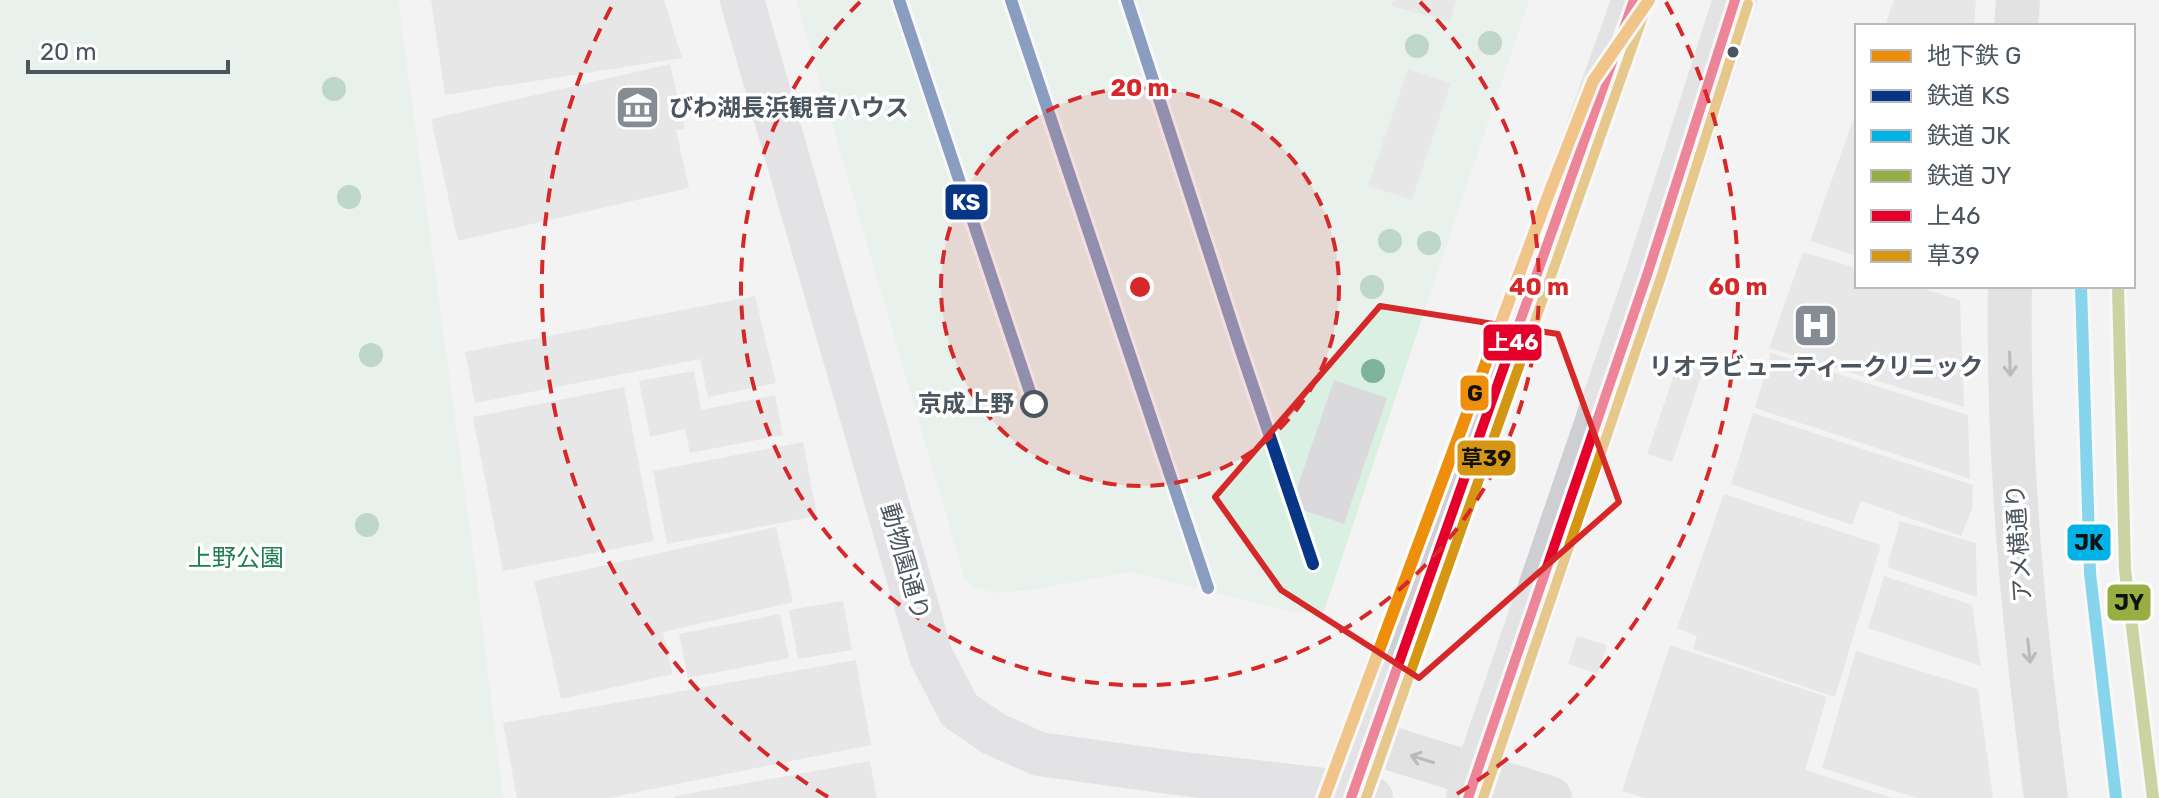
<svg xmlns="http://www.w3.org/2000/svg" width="2159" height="798" viewBox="0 0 2159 798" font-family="Rubik,'Noto Sans JP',sans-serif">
<rect width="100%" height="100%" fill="#f4f3f3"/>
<path fill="#daf0e3" d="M0,0H398L474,558L503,798H0Z
M796,0H1529L1324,611L1298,613L1131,572L1030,590L995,593L974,587L965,579Z"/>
<path fill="#dadadc" d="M431,0H664L682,58L445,95Z
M1393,0H1456L1450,22L1391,6Z
M1894,0H1976L1974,26H1885Z
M670,64L685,129L676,130L689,188L458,241L431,119Z
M1408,69L1451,83L1412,200L1368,186Z
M1857,109V256L1810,241Z
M1803,252L1857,268V286H1915L1960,300L1964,407L1769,348Z
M755,296L776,383L708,397L700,359L475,403L465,352Z
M1771,353L1968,415L1970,479L1755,408Z
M1678,363L1703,371L1672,462L1647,454Z
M694,371L701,410L775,395L783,435L690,453L685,429L650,437L639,381Z
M1334,380L1387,398L1344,524L1291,506Z
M624,387L654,541L503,571L473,417Z
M1753,413L1973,485L1972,509L1961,536L1861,501L1852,525L1731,484Z
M803,442L817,516L667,544L653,471Z
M1724,494L1881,545L1835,697L1693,649L1697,636L1677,628Z
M1900,521L1976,543L1977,597L1887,567Z
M776,527L793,602L663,632L673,674L561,699L534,581Z
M1884,576L1972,605L1981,666L1868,628Z
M843,601L852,650L798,659L789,610Z
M780,614L789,658L688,678L679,634Z
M1577,636L1607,645L1598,674L1568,664Z
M1670,645L1827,697L1805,770L1893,798H1645L1622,791Z
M1856,651L1978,689L1993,798H1917L1822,768Z
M856,660L871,745L608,798H517L503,723Z
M870,761L877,798H675V796Z"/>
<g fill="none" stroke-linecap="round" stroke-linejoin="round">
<path stroke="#cdcfd1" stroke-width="44" d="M2016,26L2018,0
M2010,286C2007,457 2024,628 2046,798
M1370,742L1550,798"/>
<path stroke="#cecfd2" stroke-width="44" d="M742,0L931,656L959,710L994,734L1039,754L1176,773L1352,793L1371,798
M1351,798L1539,264L1634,0
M1468,798L1648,272L1735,0"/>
<defs>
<path id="bus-1" d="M1351,798L1634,0
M1468,798L1648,272L1735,0"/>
<path id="bus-2" d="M1366,798L1647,5
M1483,798L1661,277L1748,4"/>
</defs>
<use href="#bus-1" stroke="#fff" stroke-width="16"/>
<use href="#bus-2" stroke="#fff" stroke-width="16"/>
<use href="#bus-1" stroke="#e4002b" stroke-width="10"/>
<use href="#bus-2" stroke="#d59613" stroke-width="10"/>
<defs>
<path id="rail-1" d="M899,0L1034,404
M1011,0L1208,588
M1127,0L1239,345L1313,564"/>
<path id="rail-2" d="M2081,286L2090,573L2116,798"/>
<path id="rail-3" d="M2118,286L2125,570L2153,798"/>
</defs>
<use href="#rail-1" stroke="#fff" stroke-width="18"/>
<use href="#rail-2" stroke="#fff" stroke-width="18"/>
<use href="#rail-3" stroke="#fff" stroke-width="18"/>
<use href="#rail-1" stroke="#073686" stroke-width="12"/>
<use href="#rail-2" stroke="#00b2e5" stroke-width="12"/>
<use href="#rail-3" stroke="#98ae42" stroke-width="12"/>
<defs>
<path id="metro-1" d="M1324,798L1548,196L1593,81L1649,0"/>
</defs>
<use href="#metro-1" stroke="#fff" stroke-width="18"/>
<use href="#metro-1" stroke="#ed8f0a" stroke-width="12"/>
</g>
<g fill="#7eb399">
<circle cx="1490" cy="43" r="12"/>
<circle cx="1417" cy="46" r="12"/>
<circle cx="334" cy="89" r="12"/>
<circle cx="349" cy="197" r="12"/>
<circle cx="1390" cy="241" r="12"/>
<circle cx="1429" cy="243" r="12"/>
<circle cx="1372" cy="287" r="12"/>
<circle cx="371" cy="355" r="12"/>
<circle cx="1373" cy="371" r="12"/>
<circle cx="367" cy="525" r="12"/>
</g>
<defs><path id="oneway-shaft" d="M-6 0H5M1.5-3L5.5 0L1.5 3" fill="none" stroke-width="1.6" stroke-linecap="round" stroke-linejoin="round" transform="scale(2)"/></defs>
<g stroke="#727a81">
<use href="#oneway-shaft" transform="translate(2010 364) rotate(88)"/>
<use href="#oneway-shaft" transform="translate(2029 651) rotate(84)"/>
<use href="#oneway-shaft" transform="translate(1422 759) rotate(-163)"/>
</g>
<path d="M0 0H2159V798H0ZM1380,306L1558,334L1619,502L1419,678L1281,590L1215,497Z" fill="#f4f3f3" fill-opacity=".55" fill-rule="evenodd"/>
<path fill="none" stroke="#d62828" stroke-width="6" stroke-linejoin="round" d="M1380,306L1558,334L1619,502L1419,678L1281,590L1215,497Z"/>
<circle cx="1140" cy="287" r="199" fill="#d62828" fill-opacity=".12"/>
<g fill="none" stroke="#d62828" stroke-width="4" stroke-dasharray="14 10">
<circle cx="1140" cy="287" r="199"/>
<path d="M1420 2A399 399 0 1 1 860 2"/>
<path d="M828 797A598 598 0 0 1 614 2M1666 2A598 598 0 0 1 1452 797"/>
</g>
<defs>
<symbol id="museum-square" viewBox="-11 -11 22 22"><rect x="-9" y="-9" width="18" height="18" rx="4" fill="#868c93" stroke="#fff"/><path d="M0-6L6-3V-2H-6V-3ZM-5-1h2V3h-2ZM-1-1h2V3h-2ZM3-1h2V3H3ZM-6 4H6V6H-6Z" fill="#fff"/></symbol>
<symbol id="hospital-square" viewBox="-11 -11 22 22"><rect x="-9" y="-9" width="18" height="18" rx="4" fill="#868c93" stroke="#fff"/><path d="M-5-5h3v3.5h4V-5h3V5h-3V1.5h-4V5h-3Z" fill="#fff"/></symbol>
</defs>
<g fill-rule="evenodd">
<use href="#museum-square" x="612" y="82" width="51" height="51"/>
<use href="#hospital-square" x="1790" y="300" width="51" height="51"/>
</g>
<circle fill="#4b555f" stroke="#fff" stroke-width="3" cx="1733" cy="52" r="7"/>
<circle fill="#fff" stroke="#4b555f" stroke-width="4" cx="1034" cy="404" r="12"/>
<g text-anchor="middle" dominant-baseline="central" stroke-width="7" stroke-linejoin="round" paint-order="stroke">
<g font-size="24" font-weight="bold" fill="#4b555f" stroke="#fff" text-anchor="start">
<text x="669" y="108">びわ湖長浜観音ハウス</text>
<text x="1816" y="367" text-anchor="middle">リオラビューティークリニック</text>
</g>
<g font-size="24" font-weight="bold" fill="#4b555f" stroke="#fff" text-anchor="end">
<text x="1014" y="404">京成上野</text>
</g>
<g font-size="24" fill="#4b555f" stroke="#fff">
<text transform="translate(2019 543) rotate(-94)">アメ横通り</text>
<text transform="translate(905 562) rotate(74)">動物園通り</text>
</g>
<g font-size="24" fill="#1e7e4f" stroke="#fff">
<text x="236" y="558">上野公園</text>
</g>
</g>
<circle cx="1140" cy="287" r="12" fill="#d62828" stroke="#fff" stroke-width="4"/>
<g font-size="24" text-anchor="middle" font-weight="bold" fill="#d62828" stroke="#fff" stroke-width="7" stroke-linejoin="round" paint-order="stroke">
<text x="1140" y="96">20 m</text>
<text x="1539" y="295">40 m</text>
<text x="1738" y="295">60 m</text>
</g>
<g stroke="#fff" stroke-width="3">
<rect x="944" y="183" width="45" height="38" rx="8" fill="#073686"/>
<rect x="1482" y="323" width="61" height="39" rx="8" fill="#e4002b"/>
<rect x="1459" y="374" width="31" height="38" rx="8" fill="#ed8f0a"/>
<rect x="1456" y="439" width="61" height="38" rx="8" fill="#d59613"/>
<rect x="2066" y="523" width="46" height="39" rx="8" fill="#00b2e5"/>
<rect x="2106" y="583" width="46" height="39" rx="8" fill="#98ae42"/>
</g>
<g font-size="22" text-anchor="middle" font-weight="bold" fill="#fff">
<text x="966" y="210">KS</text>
<text x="1513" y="350">上46</text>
</g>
<g font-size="22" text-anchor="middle" font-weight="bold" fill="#111">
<text x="1475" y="401">G</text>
<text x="1486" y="466">草39</text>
<text x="2089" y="550">JK</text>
<text x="2129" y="610">JY</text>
</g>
<rect x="1855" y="24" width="280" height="264" fill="#ffffff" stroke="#b7bbbf" stroke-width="2"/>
<rect x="1871" y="50" width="40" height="12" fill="#ed8f0a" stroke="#b7bbbf" stroke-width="2"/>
<text x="1927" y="64" font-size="24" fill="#4b555f">地下鉄 G</text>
<rect x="1871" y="90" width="40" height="12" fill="#073686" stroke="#b7bbbf" stroke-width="2"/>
<text x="1927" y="104" font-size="24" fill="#4b555f">鉄道 KS</text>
<rect x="1871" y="130" width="40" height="12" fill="#00b2e5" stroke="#b7bbbf" stroke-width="2"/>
<text x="1927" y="144" font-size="24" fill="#4b555f">鉄道 JK</text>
<rect x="1871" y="170" width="40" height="12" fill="#98ae42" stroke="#b7bbbf" stroke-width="2"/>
<text x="1927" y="184" font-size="24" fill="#4b555f">鉄道 JY</text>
<rect x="1871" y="210" width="40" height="12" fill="#e4002b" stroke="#b7bbbf" stroke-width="2"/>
<text x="1927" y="224" font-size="24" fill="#4b555f">上46</text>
<rect x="1871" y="250" width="40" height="12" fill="#d59613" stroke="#b7bbbf" stroke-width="2"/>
<text x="1927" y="264" font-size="24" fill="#4b555f">草39</text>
<path d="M28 60v12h200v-12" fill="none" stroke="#4b555f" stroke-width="4"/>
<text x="40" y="60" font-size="24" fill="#4b555f" stroke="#ffffff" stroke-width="6" paint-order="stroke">20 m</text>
</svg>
